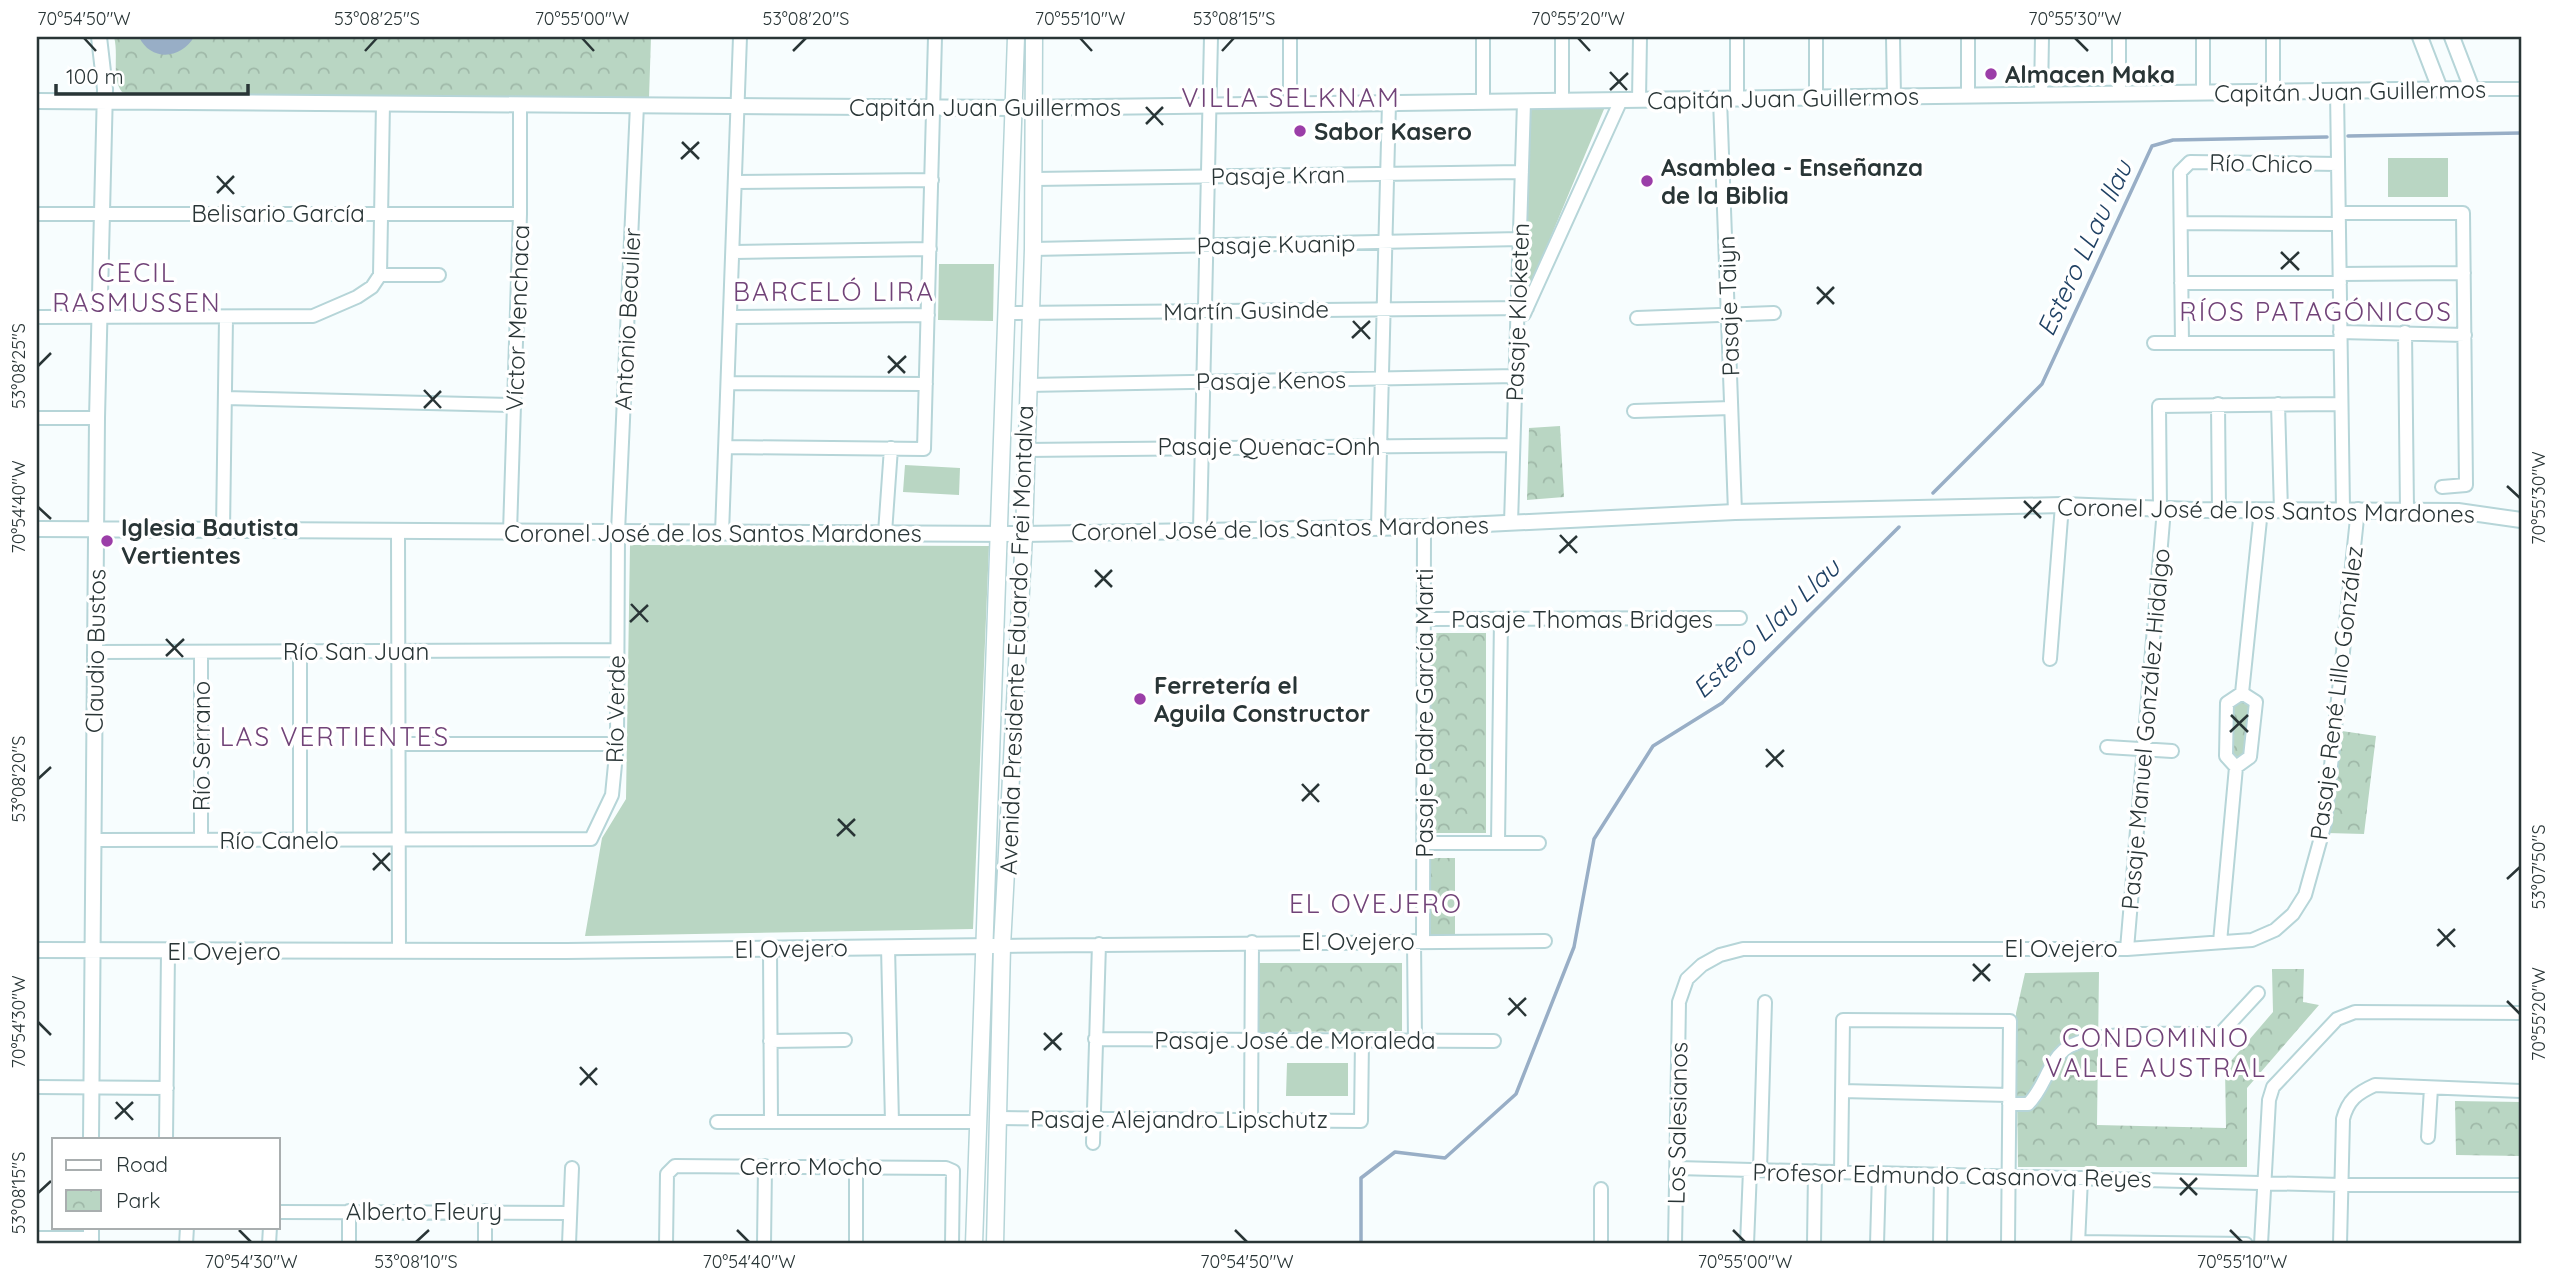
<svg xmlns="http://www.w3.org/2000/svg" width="2558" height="1281" viewBox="0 0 2558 1281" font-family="Quicksand,sans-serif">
<defs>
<pattern id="park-crowns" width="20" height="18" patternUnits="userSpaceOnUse" patternTransform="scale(1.75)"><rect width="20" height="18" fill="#b9d6c3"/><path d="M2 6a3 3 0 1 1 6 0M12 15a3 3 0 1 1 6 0" fill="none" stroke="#9fb8a8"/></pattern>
</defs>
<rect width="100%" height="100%" fill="#f7fdfe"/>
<path fill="#b9d6c3" d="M1527,100L1607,102L1524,301Z
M2388,158H2448V197H2388Z
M939,264H994L993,321L938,320Z
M905,465L960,468L959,495L903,492Z
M630,545L989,546L973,929L585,936L602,838L626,799Z
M1287,1063H1348V1096H1286Z"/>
<path fill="url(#park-crowns)" d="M114,37H651L649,98L145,99L122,92C111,77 119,55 114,37Z
M1560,426L1564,497L1527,500L1529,428Z
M1429,633H1486V833H1429Z
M2246,700L2252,707L2245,756L2232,757L2229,751L2232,706Z
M2335,730L2376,736L2364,834L2327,833Z
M1429,858H1455V935H1429Z
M1259,963H1402V1031L1259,1032Z
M2272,969H2304L2303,1002L2319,1005L2247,1088V1167H2018L2016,1013L2025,973L2099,972L2097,1125L2226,1128L2225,1068L2273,1012Z
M2455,1101L2521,1102V1156L2456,1155Z"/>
<path fill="#98aec6" d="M139,37H194C181,59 151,62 139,37Z"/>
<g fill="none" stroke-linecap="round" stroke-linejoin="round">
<path stroke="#98aec6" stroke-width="3.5" d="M2348,136L2521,133
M1933,493L2042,384L2152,146L2173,140L2327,137
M1361,1244V1178L1395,1152L1445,1158L1516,1094L1574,947L1594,839L1653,746L1722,703L1899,527"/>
<defs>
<path id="minor" d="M1290,37V104
M1483,37V102
M1562,37V101
M1893,37L1894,97
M1968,37V96
M2119,37V94
M2203,37V93
M2273,37V92
M2472,89H2521
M2337,91L2343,509
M2041,95L2042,37
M1816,98V37
M1720,99L1735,512
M1737,99V37
M1639,100L1640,37
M1035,179L1522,172
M735,182L932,180
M2339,213H2463L2466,485L2442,487
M37,214H520
M2183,223L2339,224
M1033,249L1520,239
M734,252L930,249
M2340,274L2464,273
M380,275H439
M2181,283H2340
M1008,313L1527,308
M1524,314L1621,100
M37,317L313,316L357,297L372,287L380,275L383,103
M731,317L928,315
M1637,318L1774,313
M2340,332L2465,335
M2405,332L2407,510
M2154,343H2340
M2182,343L2180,172L2190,162L2338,164
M729,383L926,384
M1027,385L1516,376
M225,398L514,405
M2218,404L2219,510
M2278,404L2281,511
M1634,411L1731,408
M37,418H97
M726,447L924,449L935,37
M1025,450L1513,445
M2160,509L2159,406L2340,404
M1511,523L1524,102
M1378,527L1389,103
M223,530L226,318
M1200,530L1211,37
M398,531L399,951
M510,532L520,214V104
M722,533L740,37
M885,533L891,448
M1425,619L1740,618
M95,652L616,650
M201,652V840
M2050,659L2062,505
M2242,693L2261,510
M398,744H617
M2107,747L2172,751
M94,840L591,839L612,795L617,744L618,532L637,105
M300,840V651
M1424,843H1539
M1498,843L1501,619
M1414,941L1415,1042
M1423,941L1424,527
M2220,942L2236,767L2250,757L2256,702L2242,693L2227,703L2226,756L2236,767
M1002,946L1545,941
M888,947L892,1122
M770,948L771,1122
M2127,949L2164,509
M1095,1039L1494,1041
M770,1041L845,1040
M37,1087L167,1088
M1842,1091L2009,1095
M2009,1104H2028C2044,1089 2047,1065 2064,1050C2089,1028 2184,1035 2220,1034L2258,993
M998,1118L1361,1121L1362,1040
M1251,1120L1252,942
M717,1122H977
M2428,1137L2431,1088
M166,1139L168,951
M1093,1143L1099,944
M1677,1168L2341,1185H2521
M1760,1170L1765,1002
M1841,1172L1843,1020L2010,1021L2008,1244
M349,1211V1244
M485,1211V1244
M278,1212L570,1213
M37,1238H91
M2078,1242L2246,1244
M186,1244L187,1227
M269,1244L270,1227
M569,1244L572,1168
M666,1244L667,1174L675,1166L946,1168L953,1171L952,1244
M764,1244L765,1166
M856,1244V1166
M1601,1244V1189
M1675,1244L1679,1002L1687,979L1702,965L1720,955L1743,949H2127L2252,940L2275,930L2293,914L2305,895L2325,823L2358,509
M1747,1244L1750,1170
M1814,1244L1815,1171
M1877,1244L1879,1173
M1940,1244L1941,1174
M2078,1244L2081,1178
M2261,1244L2269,1100L2273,1087L2337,1019L2355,1012L2521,1013
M2340,1244L2343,1119C2348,1100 2357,1093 2375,1085L2521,1091"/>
<path id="tertiary" d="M2420,37L2440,89
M37,101L1016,108L2472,89L2452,37
M37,529L1024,534L1424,527L1735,512L2062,505L2194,510L2458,511L2521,520
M37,950L566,951L994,946
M91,1139L97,418L105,89L99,37
M91,1244V1227"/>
<path id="secondary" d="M974,1244L1016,37
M995,1244L1002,946L1024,534L1033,249L1034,37"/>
</defs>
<use href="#minor" stroke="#b6d5d8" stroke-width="16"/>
<use href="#tertiary" stroke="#b6d5d8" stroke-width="18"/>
<use href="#secondary" stroke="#b6d5d8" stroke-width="19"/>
<use href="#minor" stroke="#fff" stroke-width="12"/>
<use href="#tertiary" stroke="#fff" stroke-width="14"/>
<use href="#secondary" stroke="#fff" stroke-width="16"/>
</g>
<path fill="none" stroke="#293536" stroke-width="2.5" d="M84,38L96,51M582,38L594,51M1080,38L1092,51M1578,38L1590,51M2075,38L2088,51M365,51L377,38M793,51L806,38M1222,51L1234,38M1610,72L1627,90M1610,90L1628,73M1146,107L1163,125M1146,124L1163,107M682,142L699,159M681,159L699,142M217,176L234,194M217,193L234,176M2281,252L2299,270M2281,269L2299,252M1817,287L1834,304M1817,304L1834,287M1353,321L1370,339M1352,338L1370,321M888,356L905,373M38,366L51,353M888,373L906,356M424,390L441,408M424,408L441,391M2507,486L2520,498M2024,501L2041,518M38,507L51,519M2024,518L2041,501M1560,535L1577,553M1559,553L1577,536M1095,570L1112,587M1095,587L1112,570M631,604L648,622M630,622L648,605M166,639L183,657M166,656L184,639M2231,715L2248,732M2230,732L2248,715M1766,749L1783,767M1766,767L1784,750M38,779L51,767M1302,784L1319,802M1302,801L1319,784M838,819L855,836M837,836L855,819M373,853L390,871M373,870L390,853M2507,879L2520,867M2438,929L2455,947M2437,946L2455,929M1973,964L1990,981M1973,981L1990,964M1509,998L1526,1016M2507,1001L2520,1014M1508,1015L1526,998M38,1022L51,1035M1044,1033L1061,1050M1044,1050L1062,1033M580,1067L597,1085M580,1085L597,1068M116,1102L133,1120M115,1119L133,1102M2180,1178L2197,1195M38,1193L51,1181M2180,1195L2197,1178M239,1230L251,1242M737,1230L749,1242M1235,1230L1247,1242M1733,1230L1745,1242M2230,1230L2242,1242M416,1242L429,1230"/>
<g fill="#9b3ea8" stroke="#fff" stroke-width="2.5">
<circle cx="1991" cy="74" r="7"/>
<circle cx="1300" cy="131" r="7"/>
<circle cx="1647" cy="181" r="7"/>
<circle cx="107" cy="541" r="7"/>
<circle cx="1140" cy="699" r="7"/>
</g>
<g text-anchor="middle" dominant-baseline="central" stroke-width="7" stroke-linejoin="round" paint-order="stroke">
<g font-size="24" font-weight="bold" fill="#293536" stroke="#fff" text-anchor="start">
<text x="2005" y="74">Almacen Maka</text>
<text x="1314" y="131">Sabor Kasero</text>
<text x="1661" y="167">Asamblea - Enseñanza<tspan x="1661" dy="28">de la Biblia</tspan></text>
<text x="121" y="527">Iglesia Bautista<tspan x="121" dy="28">Vertientes</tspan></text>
<text x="1154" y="685">Ferretería el<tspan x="1154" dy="28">Aguila Constructor</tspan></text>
</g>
<g font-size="24" fill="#293536" stroke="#fff">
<text transform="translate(2350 91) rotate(-1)">Capitán Juan Guillermos</text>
<text transform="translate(1783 98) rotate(-1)">Capitán Juan Guillermos</text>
<text x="985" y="107">Capitán Juan Guillermos</text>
<text transform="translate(2261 163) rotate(1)">Río Chico</text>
<text transform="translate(1278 175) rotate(-1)">Pasaje Kran</text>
<text x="278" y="213">Belisario García</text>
<text transform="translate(1276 244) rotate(-1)">Pasaje Kuanip</text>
<text transform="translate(1728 306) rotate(-92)">Pasaje Taiyn</text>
<text transform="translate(1246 310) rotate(-1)">Martín Gusinde</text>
<text transform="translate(1517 312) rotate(-88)">Pasaje Kloketen</text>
<text transform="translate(517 318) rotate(-88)">Víctor Menchaca</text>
<text transform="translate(627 319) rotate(-87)">Antonio Beaulier</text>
<text transform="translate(1271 380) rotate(-1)">Pasaje Kenos</text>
<text x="1269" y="446">Pasaje Quenac-Onh</text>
<text transform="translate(2266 510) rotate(1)">Coronel José de los Santos Mardones</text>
<text transform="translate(1280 528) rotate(-1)">Coronel José de los Santos Mardones</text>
<text x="713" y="533">Coronel José de los Santos Mardones</text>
<text x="1582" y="619">Pasaje Thomas Bridges</text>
<text transform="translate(1016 640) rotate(-88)">Avenida Presidente Eduardo Frei Montalva</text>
<text transform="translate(95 651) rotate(-89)">Claudio Bustos</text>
<text x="356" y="651">Río San Juan</text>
<text transform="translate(2336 693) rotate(-83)">Pasaje René Lillo González</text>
<text transform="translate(615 709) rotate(-89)">Río Verde</text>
<text transform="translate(1424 713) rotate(-90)">Pasaje Padre García Marti</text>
<text transform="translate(2145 729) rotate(-85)">Pasaje Manuel González Hidalgo</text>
<text transform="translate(201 746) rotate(-90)">Río Serrano</text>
<text x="279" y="840">Río Canelo</text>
<text x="1358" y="941">El Ovejero</text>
<text transform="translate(791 948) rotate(-1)">El Ovejero</text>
<text x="2061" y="948">El Ovejero</text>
<text x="224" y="951">El Ovejero</text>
<text x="1295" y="1040">Pasaje José de Moraleda</text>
<text x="1179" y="1119">Pasaje Alejandro Lipschutz</text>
<text transform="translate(1677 1123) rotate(-89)">Los Salesianos</text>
<text x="811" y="1166">Cerro Mocho</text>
<text transform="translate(1952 1175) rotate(1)">Profesor Edmundo Casanova Reyes</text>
<text x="424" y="1211">Alberto Fleury</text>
</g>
<g font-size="26" letter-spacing="2" fill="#714378" stroke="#fff">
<text x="1291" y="97">VILLA SELKNAM</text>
<text x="137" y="272">CECIL<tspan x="137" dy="30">RASMUSSEN</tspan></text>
<text x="834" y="291">BARCELÓ LIRA</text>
<text x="2316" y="311">RÍOS PATAGÓNICOS</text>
<text x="335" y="736">LAS VERTIENTES</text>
<text x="1376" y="903">EL OVEJERO</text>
<text x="2156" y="1037">CONDOMINIO<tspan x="2156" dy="30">VALLE AUSTRAL</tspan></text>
</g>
<g font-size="26" font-style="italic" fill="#1f4164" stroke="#fff">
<text transform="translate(2084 248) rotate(-65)">Estero LLau llau</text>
<text transform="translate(1766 628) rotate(-43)">Estero Llau Llau</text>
</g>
</g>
<rect width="2558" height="1281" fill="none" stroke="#ffffff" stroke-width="77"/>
<rect x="52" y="1138" width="228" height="91" fill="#ffffff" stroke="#a9aeaf" stroke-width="2"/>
<rect x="66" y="1160" width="35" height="10" fill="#ffffff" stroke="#a9aeaf" stroke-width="2"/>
<text x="116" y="1172" font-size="21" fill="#293536">Road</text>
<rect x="66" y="1190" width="35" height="21" fill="url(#park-crowns)" stroke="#a9aeaf" stroke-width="2"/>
<text x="116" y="1208" font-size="21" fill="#293536">Park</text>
<path d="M56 84v10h192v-10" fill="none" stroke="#293536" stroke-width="3.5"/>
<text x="66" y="84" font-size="21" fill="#293536" stroke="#ffffff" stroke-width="5" paint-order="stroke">100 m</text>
<rect x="38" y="38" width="2482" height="1204" fill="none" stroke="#293536" stroke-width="2.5"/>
<g font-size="18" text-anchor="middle" fill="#293536">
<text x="84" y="25">70°54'50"W</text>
<text x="377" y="25">53°08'25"S</text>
<text x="582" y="25">70°55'00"W</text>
<text x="806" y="25">53°08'20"S</text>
<text x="1080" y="25">70°55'10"W</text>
<text x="1234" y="25">53°08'15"S</text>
<text x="1578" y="25">70°55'20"W</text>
<text x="2075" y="25">70°55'30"W</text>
<text transform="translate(19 366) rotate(-90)" y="6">53°08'25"S</text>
<text transform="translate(2539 498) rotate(-90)" y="6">70°55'30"W</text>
<text transform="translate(19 507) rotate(-90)" y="6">70°54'40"W</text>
<text transform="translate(19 779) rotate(-90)" y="6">53°08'20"S</text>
<text transform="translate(2539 867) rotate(-90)" y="6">53°07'50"S</text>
<text transform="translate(2539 1014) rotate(-90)" y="6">70°55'20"W</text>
<text transform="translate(19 1022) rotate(-90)" y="6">70°54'30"W</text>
<text transform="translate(19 1193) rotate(-90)" y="6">53°08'15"S</text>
<text x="251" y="1268">70°54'30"W</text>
<text x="416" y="1268">53°08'10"S</text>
<text x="749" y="1268">70°54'40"W</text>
<text x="1247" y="1268">70°54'50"W</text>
<text x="1745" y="1268">70°55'00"W</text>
<text x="2242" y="1268">70°55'10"W</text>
</g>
</svg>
